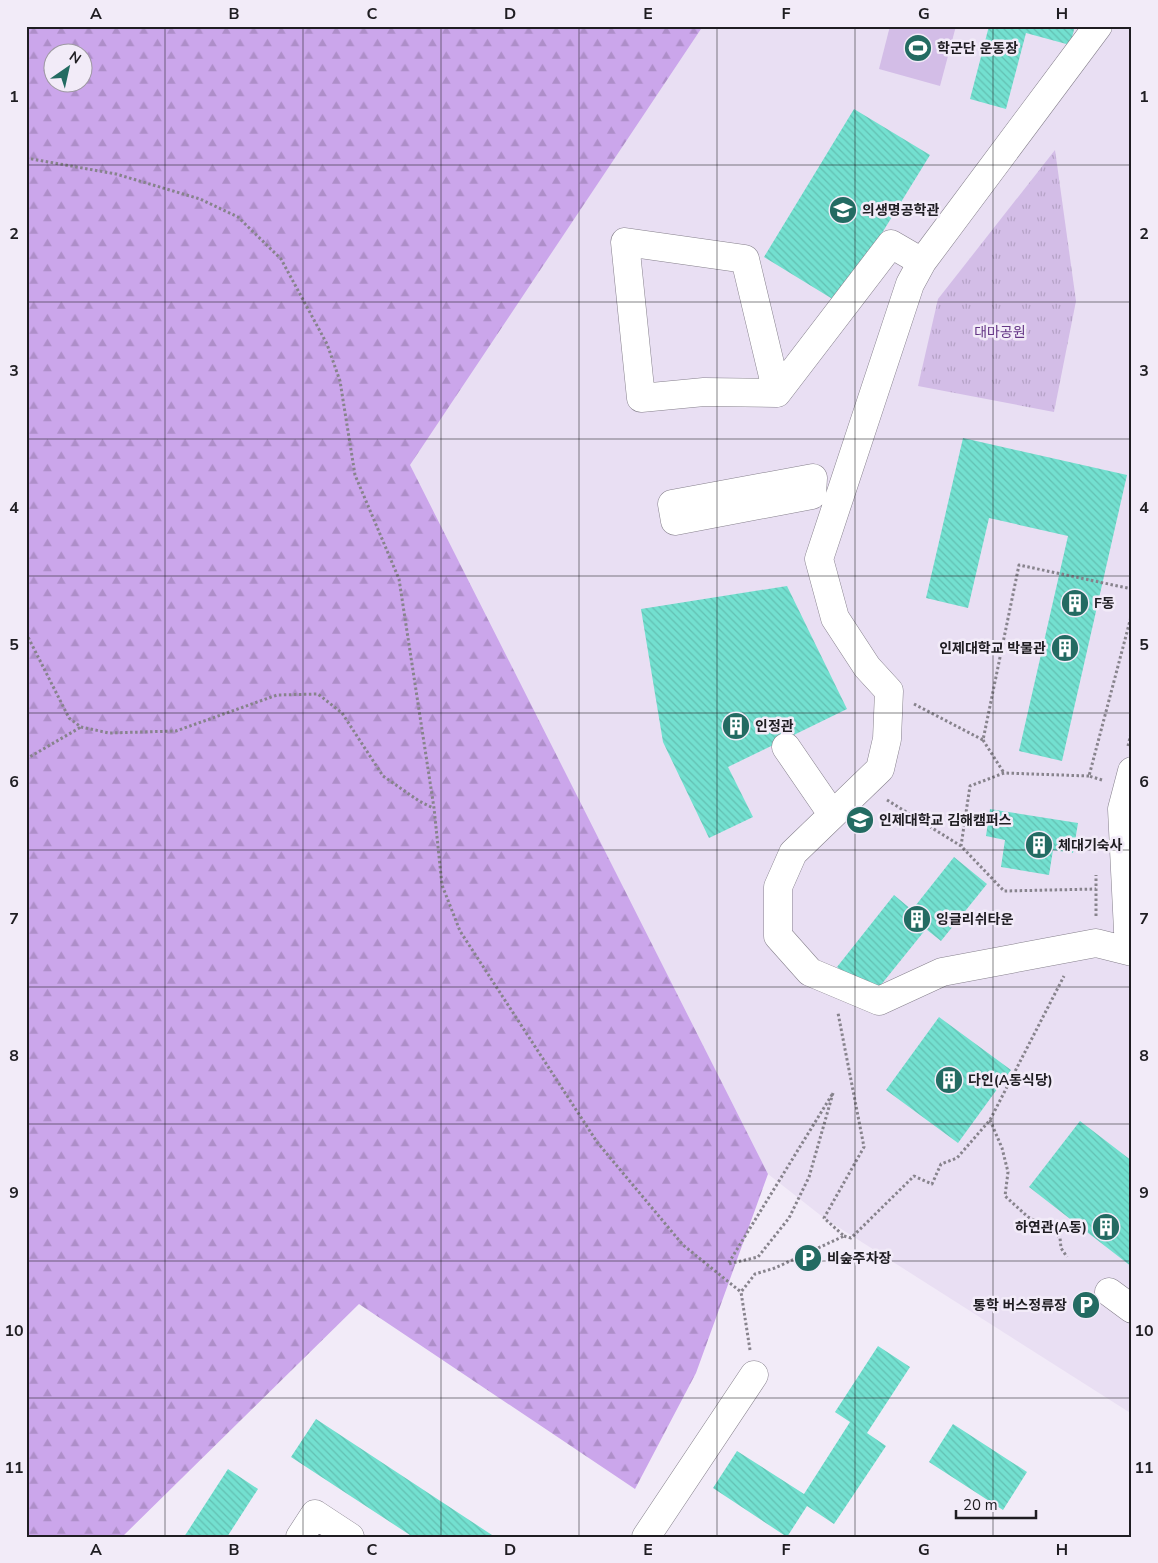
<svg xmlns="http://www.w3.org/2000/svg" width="1158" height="1563" viewBox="0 0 1158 1563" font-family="'Nunito Sans','Noto Sans KR',sans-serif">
<defs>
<pattern id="grass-tufts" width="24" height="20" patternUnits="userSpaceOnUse" patternTransform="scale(1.25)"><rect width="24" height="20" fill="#d3bde7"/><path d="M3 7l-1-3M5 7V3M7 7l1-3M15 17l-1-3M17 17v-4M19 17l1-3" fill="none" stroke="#b5a2c6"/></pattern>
<pattern id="forest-firs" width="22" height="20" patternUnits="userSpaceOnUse" patternTransform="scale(1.25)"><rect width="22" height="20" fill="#cba6eb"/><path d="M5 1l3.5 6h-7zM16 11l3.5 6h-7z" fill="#ae8ec9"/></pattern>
<pattern id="building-back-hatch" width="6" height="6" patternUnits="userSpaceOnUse" patternTransform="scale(1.25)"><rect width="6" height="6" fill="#73e0d0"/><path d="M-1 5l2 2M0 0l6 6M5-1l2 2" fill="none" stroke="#63c0b2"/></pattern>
</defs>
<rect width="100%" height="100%" fill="#f2ebf8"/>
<path fill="#e9dff3" d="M703,26H1132V1414L824,1218L768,1174L409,465Z"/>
<path fill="url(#grass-tufts)" d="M1055,150L1076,301L1054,412L918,386L938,299Z"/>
<path fill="url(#forest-firs)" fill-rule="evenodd" d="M26,26H703L410,465L768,1174L696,1373L635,1489L359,1304L122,1537H26ZM52,52H82V82H52Z"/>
<path fill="#d3bde7" d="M890,26H956L940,86L879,69Z"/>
<path fill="url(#building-back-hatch)" d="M989,26H1075L1070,45L1026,33L1006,109L970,99Z
M854,109L930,155L839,303L764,257Z
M963,438L1127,475L1062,761L1019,751L1068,536L989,518L968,608L926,598Z
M787,586L847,709L728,767L753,817L709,838L663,742L641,609Z
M990,809L1078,823L1073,853L1053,850L1049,875L1001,867L1005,840L986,836Z
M954,857L987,884L941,941L926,929L872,996L837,967L894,895L912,910Z
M939,1017L1011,1070L958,1143L886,1090Z
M1080,1121L1132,1161V1267L1029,1187Z
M878,1346L910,1367L867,1433L886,1446L834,1524L807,1506L787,1537L713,1488L737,1451L804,1494L850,1422L835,1412Z
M316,1419L495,1537H413L291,1457Z
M953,1424L1027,1472L1003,1510L929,1462Z
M228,1469L258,1489L227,1537H184Z"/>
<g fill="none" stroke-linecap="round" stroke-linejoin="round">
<defs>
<path id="minor" d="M1098,26L922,262L910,284L819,559L835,618L867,667L889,691L887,739L880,769L793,853L778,887V936L810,972L879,1001L942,972L1096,943L1132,952
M625,242L745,259L777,393L704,392L641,398Z
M777,393L891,244L922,262
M813,478L812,495L675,521L672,504Z
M786,747L832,814
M1129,951L1122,809L1132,771
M1109,1292L1132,1309
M300,1537L315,1514L350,1537
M646,1537L754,1375"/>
</defs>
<use href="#minor" stroke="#86808c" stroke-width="29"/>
<path stroke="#87838c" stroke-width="3" stroke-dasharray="2.5 2.5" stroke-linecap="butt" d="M26,158L116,174L200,199L238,217L281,259L327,344L340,381L355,475L399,579L434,808L442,885L460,931L597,1142L683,1245L741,1292
M26,633L69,718L81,727L109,733L176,731L277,695L318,694L342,713L383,776L419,801L433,808
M914,704L983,740L1019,565L1132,589
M983,740L1004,773
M1128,746L1132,729
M26,759L81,727
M1089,776L1004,773L970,786L961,846L1004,891L1096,889
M1102,780L1089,776L1132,613
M887,800L961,846
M1096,916V875
M833,1093L809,1177L789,1218L758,1257L728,1264Z
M990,1120L1002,1148L1008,1172L1005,1196L1028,1217L1053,1230L1060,1238L1061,1248L1067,1257
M844,1236L851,1238L914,1176L932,1184L941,1164L957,1158L990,1120L1064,976
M750,1350L741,1292L755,1274L775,1268L844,1236L824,1218L864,1147L838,1013"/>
<use href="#minor" stroke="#fff" stroke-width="28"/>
</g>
<path fill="none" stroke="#1f1d22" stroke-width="1" stroke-opacity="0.55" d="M165,26V1537M303,26V1537M441,26V1537M579,26V1537M717,26V1537M855,26V1537M993,26V1537M26,165H1132M26,302H1132M26,439H1132M26,576H1132M26,713H1132M26,850H1132M26,987H1132M26,1124H1132M26,1261H1132M26,1398H1132"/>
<defs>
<symbol id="stadium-disc" viewBox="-11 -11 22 22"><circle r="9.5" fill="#236b62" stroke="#f2ebf8"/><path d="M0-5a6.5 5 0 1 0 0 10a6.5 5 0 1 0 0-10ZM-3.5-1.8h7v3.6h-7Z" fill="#fff"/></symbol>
<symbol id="school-disc" viewBox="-11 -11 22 22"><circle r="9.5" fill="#236b62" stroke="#f2ebf8"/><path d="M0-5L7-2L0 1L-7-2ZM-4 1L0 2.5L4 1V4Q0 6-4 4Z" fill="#fff"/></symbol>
<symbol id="building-disc" viewBox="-11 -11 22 22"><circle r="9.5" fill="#236b62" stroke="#f2ebf8"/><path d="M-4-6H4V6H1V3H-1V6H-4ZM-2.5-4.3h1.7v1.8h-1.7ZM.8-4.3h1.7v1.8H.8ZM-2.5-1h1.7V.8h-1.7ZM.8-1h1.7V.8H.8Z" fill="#fff"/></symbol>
<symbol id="university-disc" viewBox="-11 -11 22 22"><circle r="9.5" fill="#236b62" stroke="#f2ebf8"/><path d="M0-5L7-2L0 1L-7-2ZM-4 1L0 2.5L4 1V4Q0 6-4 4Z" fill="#fff"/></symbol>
<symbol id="parking-disc" viewBox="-11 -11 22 22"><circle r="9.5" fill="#236b62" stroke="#f2ebf8"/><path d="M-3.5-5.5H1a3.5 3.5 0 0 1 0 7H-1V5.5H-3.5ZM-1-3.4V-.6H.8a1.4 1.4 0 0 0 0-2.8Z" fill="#fff"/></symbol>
</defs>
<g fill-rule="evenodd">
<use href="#stadium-disc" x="902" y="32" width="32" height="32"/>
<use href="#school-disc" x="827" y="194" width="32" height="32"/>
<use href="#building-disc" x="1059" y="587" width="32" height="32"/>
<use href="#building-disc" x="1049" y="632" width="32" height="32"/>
<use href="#building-disc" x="720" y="710" width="32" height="32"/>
<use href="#university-disc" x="844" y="804" width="32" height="32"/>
<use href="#building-disc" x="1023" y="829" width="32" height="32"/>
<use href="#building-disc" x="901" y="903" width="32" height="32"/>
<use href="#building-disc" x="933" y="1064" width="32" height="32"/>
<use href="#building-disc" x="1090" y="1211" width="32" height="32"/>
<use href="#parking-disc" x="792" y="1242" width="32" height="32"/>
<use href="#parking-disc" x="1070" y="1289" width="32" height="32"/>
</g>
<g text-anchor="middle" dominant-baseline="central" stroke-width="5" stroke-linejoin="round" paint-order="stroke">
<g font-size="14" font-weight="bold" fill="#1f1d22" stroke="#f2ebf8" text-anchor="start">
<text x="937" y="48">학군단 운동장</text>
<text x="862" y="210">의생명공학관</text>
<text x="1094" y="603">F동</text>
<text x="1046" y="648" text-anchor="end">인제대학교 박물관</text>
<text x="755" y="726">인정관</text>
<text x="879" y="820">인제대학교 김해캠퍼스</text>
<text x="1058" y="845">체대기숙사</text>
<text x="936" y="919">잉글리쉬타운</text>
<text x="968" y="1080">다인(A동식당)</text>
<text x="1087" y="1227" text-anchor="end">하연관(A동)</text>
<text x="827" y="1258">비숲주차장</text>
<text x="1067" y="1305" text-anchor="end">통학 버스정류장</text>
</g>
<g font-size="14" fill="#643585" stroke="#f2ebf8">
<text x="1000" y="332">대마공원</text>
</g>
</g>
<rect width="1158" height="1563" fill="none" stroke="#f2ebf8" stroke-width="55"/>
<g transform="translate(68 68) rotate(34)"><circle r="24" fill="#f2ebf8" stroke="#9e99a2"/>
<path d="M0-4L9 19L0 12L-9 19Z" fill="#236b62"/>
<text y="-8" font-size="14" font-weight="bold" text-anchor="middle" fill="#1f1d22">N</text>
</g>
<path d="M956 1510v8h80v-8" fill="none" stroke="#1f1d22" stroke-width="2.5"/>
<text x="963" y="1510" font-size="15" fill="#1f1d22" stroke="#f2ebf8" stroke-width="4" paint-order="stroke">20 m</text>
<rect x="28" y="28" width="1102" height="1508" fill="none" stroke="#1f1d22" stroke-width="2"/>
<g font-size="16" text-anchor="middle" font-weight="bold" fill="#1f1d22">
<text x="96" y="19">A</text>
<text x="234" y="19">B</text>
<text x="372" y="19">C</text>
<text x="510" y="19">D</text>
<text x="648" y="19">E</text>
<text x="786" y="19">F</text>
<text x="924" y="19">G</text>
<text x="1062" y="19">H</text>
<text x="14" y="102">1</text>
<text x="1144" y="102">1</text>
<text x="14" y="239">2</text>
<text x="1144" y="239">2</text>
<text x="14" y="376">3</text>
<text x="1144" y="376">3</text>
<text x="14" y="513">4</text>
<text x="1144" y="513">4</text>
<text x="14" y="650">5</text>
<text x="1144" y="650">5</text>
<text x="14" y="787">6</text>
<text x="1144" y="787">6</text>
<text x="14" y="924">7</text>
<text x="1144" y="924">7</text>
<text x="14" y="1061">8</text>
<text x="1144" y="1061">8</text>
<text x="14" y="1198">9</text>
<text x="1144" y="1198">9</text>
<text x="14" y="1336">10</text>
<text x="1144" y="1336">10</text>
<text x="14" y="1473">11</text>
<text x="1144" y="1473">11</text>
<text x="96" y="1555">A</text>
<text x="234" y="1555">B</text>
<text x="372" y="1555">C</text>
<text x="510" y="1555">D</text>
<text x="648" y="1555">E</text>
<text x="786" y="1555">F</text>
<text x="924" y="1555">G</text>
<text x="1062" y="1555">H</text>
</g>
</svg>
